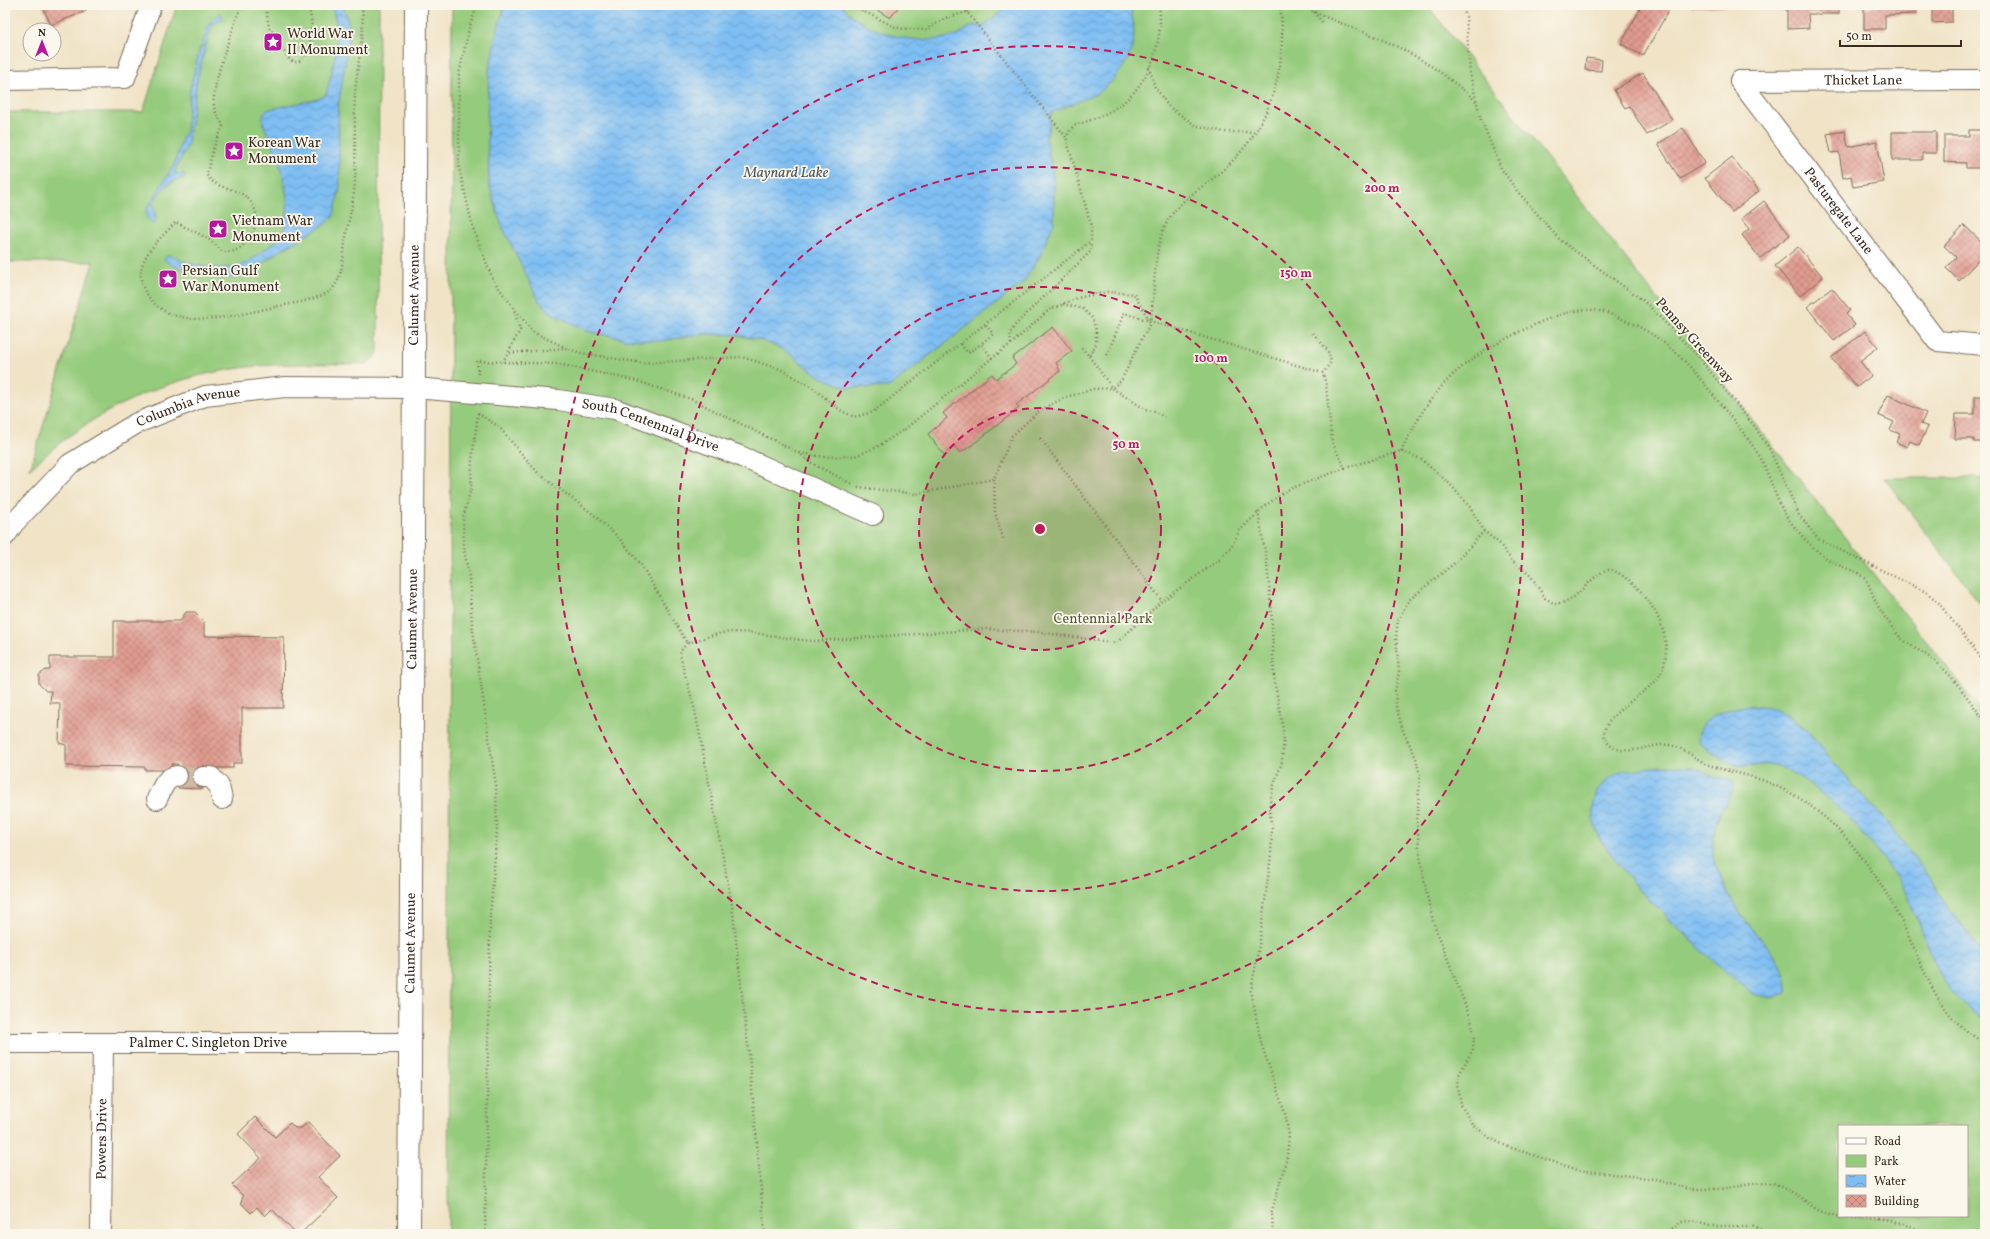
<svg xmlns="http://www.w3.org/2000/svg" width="1990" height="1239" viewBox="0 0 1990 1239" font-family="Vollkorn,serif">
<defs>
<pattern id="water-waves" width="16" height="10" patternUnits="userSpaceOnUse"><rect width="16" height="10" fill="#7ebef3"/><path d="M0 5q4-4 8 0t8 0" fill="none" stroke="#689bc4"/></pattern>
<pattern id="building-cross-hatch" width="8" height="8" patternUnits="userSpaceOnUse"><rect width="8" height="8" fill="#e09b90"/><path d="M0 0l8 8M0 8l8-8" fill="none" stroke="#b77f75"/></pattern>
</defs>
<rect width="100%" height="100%" fill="#fbf7ec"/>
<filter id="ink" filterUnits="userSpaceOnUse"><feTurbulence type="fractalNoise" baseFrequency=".025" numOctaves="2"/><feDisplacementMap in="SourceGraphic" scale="8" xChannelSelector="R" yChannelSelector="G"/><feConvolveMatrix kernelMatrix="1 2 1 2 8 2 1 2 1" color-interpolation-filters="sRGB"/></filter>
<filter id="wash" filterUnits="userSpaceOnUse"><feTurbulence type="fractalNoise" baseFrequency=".012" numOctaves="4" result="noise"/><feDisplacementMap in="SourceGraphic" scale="16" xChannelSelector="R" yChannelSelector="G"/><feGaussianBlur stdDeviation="0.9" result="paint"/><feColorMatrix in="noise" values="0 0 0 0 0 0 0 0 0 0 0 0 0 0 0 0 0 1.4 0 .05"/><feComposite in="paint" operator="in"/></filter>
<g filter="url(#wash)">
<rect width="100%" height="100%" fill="#f0e3c6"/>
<path fill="#95cb7c" stroke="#687a4d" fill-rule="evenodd" d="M177,5H379L378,354L367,364C321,364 273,362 227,370C153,382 84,417 30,469L93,262H7L6,112H143Z
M452,5H1427L1985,716V1234H448ZM1839,1126H1967V1216H1839Z
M1884,478H1985V610Z"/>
<path fill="url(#water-waves)" stroke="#5c7488" d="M331,5H343L349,26V38L338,108L340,185L337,203L333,217L324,225L278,252L249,272L233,278H219L203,274L196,271L173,266L164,259L169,254C186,265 205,268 226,268C242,268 252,260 263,251C268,247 276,242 280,237C296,210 282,169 272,143C267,130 258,122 266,110L318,99L326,95C333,66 343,34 331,5Z
M505,5H842C864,34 920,47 954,36C960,34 967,29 973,25L982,27L1001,12L1006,5H1130C1133,18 1135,31 1133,45C1130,62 1109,89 1092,96C1078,102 1064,106 1050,114V123L1046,138L1054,182V222L1041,254L1023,283L889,387L849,388L820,377L784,350L761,340L735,335L704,334L660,341L625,339L587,331L553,314L539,301L501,224L489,184L487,121L489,71L498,27Z
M220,13L224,18L214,24L210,30L197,80L188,144L174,173L184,174V178C172,179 157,191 154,203C153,211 158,218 154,225L147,218L146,210L174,165L183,136L186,132L190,89L200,48L202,47L208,25Z
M1752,705L1769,707L1786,714L1805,728L1856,789L1882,816L1931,879L1940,896L1985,958V1018C1936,996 1929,939 1907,896C1890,863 1864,834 1838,808C1822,792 1792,768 1769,765C1758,764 1746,769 1736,765C1725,762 1708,750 1699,743C1693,717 1732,707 1752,705Z
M1660,766L1694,767L1716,777L1731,781C1733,784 1734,786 1733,789C1732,797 1725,804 1721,811C1714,824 1710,850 1715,864C1722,881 1731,901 1742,916C1759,939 1789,962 1787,993L1771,998L1753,994L1711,959L1636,887L1599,838L1593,818V807L1597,791L1608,779L1624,771Z"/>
<g id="blocks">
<path fill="url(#building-cross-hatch)" d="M42,5H84L86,11L51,25Z
M869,5H900L890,18Z
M1632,5H1664L1670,8L1643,56L1621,44L1640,9Z
M1692,5H1724V7H1692Z
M1783,5H1839V14H1808L1809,28L1787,29V9H1783Z
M1872,5H1916V14L1885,15V29H1864V7H1872Z
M1932,5H1952V22L1932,23Z
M1586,58L1602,60L1601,71L1585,70Z
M1643,73L1672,120L1647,135L1629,106L1625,108L1614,90Z
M1683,128L1705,163L1680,179L1658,144Z
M1969,130H1985V168H1966V163L1944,162V136H1969Z
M1845,131L1848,147L1877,141L1884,182L1853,187L1851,176L1843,178L1839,152L1831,153L1827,134Z
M1892,132H1936V153H1922V160H1892Z
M1732,157L1759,191L1732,212L1705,178Z
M1764,201L1790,235L1760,258L1742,235L1749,229L1741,219Z
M1964,225L1985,245V253L1959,281L1946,268L1956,257L1944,246Z
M1798,247L1823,277L1800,296L1775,266Z
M1832,288L1850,310L1846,314L1855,325L1834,341L1807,307Z
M1053,327L1072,351L1056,363L1060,371L1016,405L1019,408L972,445L960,453L954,446L944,455L928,434L947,418L943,413L992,374L996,379L1016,364L1012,358Z
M1865,331L1878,347L1860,361L1871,376L1857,387L1831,358Z
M1888,395L1926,413L1921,424L1928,427L1919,445L1910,441L1907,447L1896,442L1900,434L1890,430L1894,422L1878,415Z
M1975,396H1985V442H1974V439H1955L1956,414H1975Z
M186,612H195L204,621V636L284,637L283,708H242V763H233V768H208L203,765V789L177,788L178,764H172V770H145V767L66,766V745L59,743L60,703H50L51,691H46L39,684V675L46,670H50V657H114V621H180Z
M255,1117L275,1137L290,1123L295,1128H301L308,1122L340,1156L318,1177L338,1198L300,1234H296L272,1209L265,1216L257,1207L251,1213L241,1203L243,1196L232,1185L261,1158L238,1134Z"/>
</g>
</g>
<g filter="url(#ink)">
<use href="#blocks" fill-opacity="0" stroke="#7a6b59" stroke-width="1"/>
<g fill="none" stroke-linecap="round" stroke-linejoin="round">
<path stroke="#ccbea4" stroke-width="20" stroke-dasharray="20 10" stroke-linecap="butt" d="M177,776L203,777"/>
<defs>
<g id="minor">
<path d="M5,80L125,78L151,5"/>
<path id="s1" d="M1740,81L1937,341L1985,345"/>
<path id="s2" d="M1740,81L1985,80"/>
<path id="s3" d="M5,536L14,523L70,464L137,423L205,396L285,387L415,388L558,400L615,409L740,456L873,515"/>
<path d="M203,777H211L219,786L222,799"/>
<path d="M157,799C162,789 165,777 177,776"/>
<path id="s4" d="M5,1043H411"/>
<path id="s5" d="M101,1234L103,1043"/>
</g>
<g id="major">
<path id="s6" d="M409,1234L416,5"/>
</g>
</defs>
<use href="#minor" stroke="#7a6b59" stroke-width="22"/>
<use href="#major" stroke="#7a6b59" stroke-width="24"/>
<path stroke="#7a6b59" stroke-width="2.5" stroke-dasharray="1 3" stroke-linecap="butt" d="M243,5L240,9C232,30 211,86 214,106C215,113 220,119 223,126L213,149L207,175C214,189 235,187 246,197C263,211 257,234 241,247C236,251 229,254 222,251C218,249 217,245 213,243C203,234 187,229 176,222C158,241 130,263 145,291C169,336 235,315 275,307C289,304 324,299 332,289C343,277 343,257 345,243C348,222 354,201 355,180C356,152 354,124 355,95C357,65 365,35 362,5
M263,5L266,10L269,27L288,58C293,63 296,63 302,60C313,42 314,25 308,5
M477,5L469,29L459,74V168L473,228L493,280L513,307L520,330L503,362
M856,5L861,10L897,28L926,30L945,18L967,12L1066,137L1073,126C1091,120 1110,114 1125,101C1151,79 1164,38 1159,5
M1301,5C1328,20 1357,28 1385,41C1419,56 1448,76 1476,101
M1462,5L1466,17L1470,74L1481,120L1502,170L1518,192L1560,240L1645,302L1695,353L1755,427L1770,450L1799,515L1818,539L1926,592L1938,602L1985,663
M967,12L973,5
M1314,12L1323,23
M1149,67L1155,87L1169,107L1195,125L1224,132H1255
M1063,304L1083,309L1092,318L1096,330V344L1089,356L1080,346
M513,307L533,332L566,348L581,353L642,363L742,357L780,369L813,388L840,410L854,417L873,412L1091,241V225L1066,137
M986,325L993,334L981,344L992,358
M1313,333L1328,351L1331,362L1323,373
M961,344L968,353L981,344
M1011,344L1010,333L1016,324L1091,251V242
M510,353L565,348
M1107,355L1124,313L1323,373L1326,385L1332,442L1345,468L1287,490L1265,506L1239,531L1231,547L1219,560L1162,601
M1089,356L1112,388L1148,411L1153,410L1164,417
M478,374L477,361L558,364L637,381L691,399L799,453L813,464L852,484
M478,413L499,427L538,473L593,514L619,538L640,563L687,643C699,640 711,635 723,633C753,629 785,640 815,641L985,629L1039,632L1116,643L1162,601L1040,438
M478,413L472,460L471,489L463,517L464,549L469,577L472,624L496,786L497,831L490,917L485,1234
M1401,451C1433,386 1458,362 1523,330C1543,321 1567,309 1591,310C1603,310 1615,316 1627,321C1674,342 1694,371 1725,410C1737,425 1750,440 1760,457C1772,479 1776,505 1792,524C1805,540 1818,554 1835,563C1845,569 1857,570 1865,579C1870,585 1871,591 1874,598C1880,611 1890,625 1899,636C1910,647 1926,653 1937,663C1956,679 1969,701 1985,721
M800,453L824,457L855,456L877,447L905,429L992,358L1011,344L1049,310L1077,298L1107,292L1134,294L1150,321
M1345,468L1401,451L1421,459L1450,484L1469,506L1484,531L1499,543L1512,561L1531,576L1545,598L1555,604C1558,603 1563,603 1567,601C1580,596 1598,567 1612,570C1617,571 1624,577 1629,580C1655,602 1678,643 1659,677C1650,692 1590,721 1607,742C1622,760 1650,743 1669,745C1684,747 1695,759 1709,765C1728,772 1748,774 1767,782C1783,789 1800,797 1813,808C1848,834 1876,873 1896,911C1923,960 1932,1015 1985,1043
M994,479L995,513L1004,541
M858,487L915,494L994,479L1012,436L1040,410L1066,397L1094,389L1112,388L1121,381C1128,367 1134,354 1141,340C1144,334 1149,328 1150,321C1152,315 1152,307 1153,300C1155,276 1155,248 1165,226C1177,200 1203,188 1223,170C1272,126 1288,68 1280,5
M1258,512L1266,556L1271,604L1274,677L1284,736L1282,762L1273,787L1269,808L1272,829L1271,855L1259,946L1251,991L1261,1043L1285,1113L1289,1136L1287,1157L1272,1211L1273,1234
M1484,531L1457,561L1409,600L1398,620L1396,636L1399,672L1395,691L1396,706L1403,731L1416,758L1420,776L1417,820L1419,849L1426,891L1433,921L1471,1020L1474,1035L1473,1049L1459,1075L1458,1085L1461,1105L1472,1124L1490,1138L1506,1146L1578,1170L1648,1178L1689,1189H1720L1752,1184L1773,1183L1794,1193L1815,1208L1826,1214L1840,1218H1887L1902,1222L1928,1234
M687,643L680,652L682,664L695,710L732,905L749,1055L765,1234
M1666,1234L1680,1222L1693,1221L1710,1226H1752L1767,1234"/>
<use href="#minor" stroke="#fff" stroke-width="20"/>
<use href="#major" stroke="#fff" stroke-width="22"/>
</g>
</g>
<circle cx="1040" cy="529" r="121" fill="#c2185b" fill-opacity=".12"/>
<g fill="none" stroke="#c2185b" stroke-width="2" stroke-dasharray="7 5">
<circle cx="1040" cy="529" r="121"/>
<circle cx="1040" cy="529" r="242"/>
<circle cx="1040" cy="529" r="362"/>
<circle cx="1040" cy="529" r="483"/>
</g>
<defs>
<symbol id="sight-square" viewBox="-11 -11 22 22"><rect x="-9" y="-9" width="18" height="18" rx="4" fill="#b5179e" stroke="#fbf7ec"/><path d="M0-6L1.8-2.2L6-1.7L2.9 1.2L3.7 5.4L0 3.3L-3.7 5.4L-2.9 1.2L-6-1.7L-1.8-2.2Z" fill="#fff"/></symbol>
</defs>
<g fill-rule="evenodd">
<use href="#sight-square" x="262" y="31" width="22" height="22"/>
<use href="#sight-square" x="223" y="140" width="22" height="22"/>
<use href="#sight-square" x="207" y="218" width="22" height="22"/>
<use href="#sight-square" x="157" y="268" width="22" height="22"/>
</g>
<g text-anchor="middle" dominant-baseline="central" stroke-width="3.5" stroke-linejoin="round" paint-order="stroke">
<g font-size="14" fill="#3b2a1e" stroke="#fbf7ec" text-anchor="start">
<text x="287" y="34">World War<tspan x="287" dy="16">II Monument</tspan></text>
<text x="248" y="143">Korean War<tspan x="248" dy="16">Monument</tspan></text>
<text x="232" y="221">Vietnam War<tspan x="232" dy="16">Monument</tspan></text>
<text x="182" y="271">Persian Gulf<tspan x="182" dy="16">War Monument</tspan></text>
</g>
<g font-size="14" fill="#3b2a1e" stroke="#fbf7ec">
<text stroke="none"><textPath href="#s2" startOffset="123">Thicket Lane</textPath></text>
<text stroke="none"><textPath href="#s1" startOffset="163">Pasturegate Lane</textPath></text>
<text stroke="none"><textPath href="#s6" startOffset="939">Calumet Avenue</textPath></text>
<text transform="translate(1694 341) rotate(48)">Pennsy Greenway</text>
<text stroke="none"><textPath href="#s3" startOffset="230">Columbia Avenue</textPath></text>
<text stroke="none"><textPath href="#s3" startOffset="699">South Centennial Drive</textPath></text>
<text stroke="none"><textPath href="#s6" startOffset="615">Calumet Avenue</textPath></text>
<text stroke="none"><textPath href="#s6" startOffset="291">Calumet Avenue</textPath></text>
<text stroke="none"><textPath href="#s4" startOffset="203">Palmer C. Singleton Drive</textPath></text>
<text stroke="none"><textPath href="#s5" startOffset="95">Powers Drive</textPath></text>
</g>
<g font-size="14" fill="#565a3a" stroke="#fbf7ec">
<text x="1103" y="619">Centennial Park</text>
</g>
<g font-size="15" font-style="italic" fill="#4f565e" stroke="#fbf7ec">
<text x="786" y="173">Maynard Lake</text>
</g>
</g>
<circle cx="1040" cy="529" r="6" fill="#c2185b" stroke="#fbf7ec" stroke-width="2"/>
<g font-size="12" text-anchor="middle" font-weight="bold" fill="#c2185b" stroke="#fbf7ec" stroke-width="3.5" stroke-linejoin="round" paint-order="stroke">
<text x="1382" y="192">200 m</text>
<text x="1296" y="277">150 m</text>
<text x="1211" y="362">100 m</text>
<text x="1126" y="448">50 m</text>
</g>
<rect width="1990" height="1239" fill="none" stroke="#fbf7ec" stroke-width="20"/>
<rect x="1838" y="1125" width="130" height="92" fill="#fbf7ec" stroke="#aea59a"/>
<rect x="1846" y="1138" width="20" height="6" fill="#ffffff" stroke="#aea59a"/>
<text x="1874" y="1145" font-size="12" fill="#3b2a1e">Road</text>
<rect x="1846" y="1155" width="20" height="12" fill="#95cb7c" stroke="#aea59a"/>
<text x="1874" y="1165" font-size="12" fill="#3b2a1e">Park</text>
<rect x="1846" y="1175" width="20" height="12" fill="url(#water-waves)" stroke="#aea59a"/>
<text x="1874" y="1185" font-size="12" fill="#3b2a1e">Water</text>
<rect x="1846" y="1195" width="20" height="12" fill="url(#building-cross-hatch)" stroke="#aea59a"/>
<text x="1874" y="1205" font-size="12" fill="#3b2a1e">Building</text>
<g transform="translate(42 42)"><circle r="19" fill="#fbf7ec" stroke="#aea59a"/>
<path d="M0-3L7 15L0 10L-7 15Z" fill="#b5179e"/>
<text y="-6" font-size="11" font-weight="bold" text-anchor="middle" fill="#3b2a1e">N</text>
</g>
<path d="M1840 40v6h121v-6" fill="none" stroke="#3b2a1e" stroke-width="2"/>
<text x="1846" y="40" font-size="12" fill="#3b2a1e" stroke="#fbf7ec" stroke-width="3" paint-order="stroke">50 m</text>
</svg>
